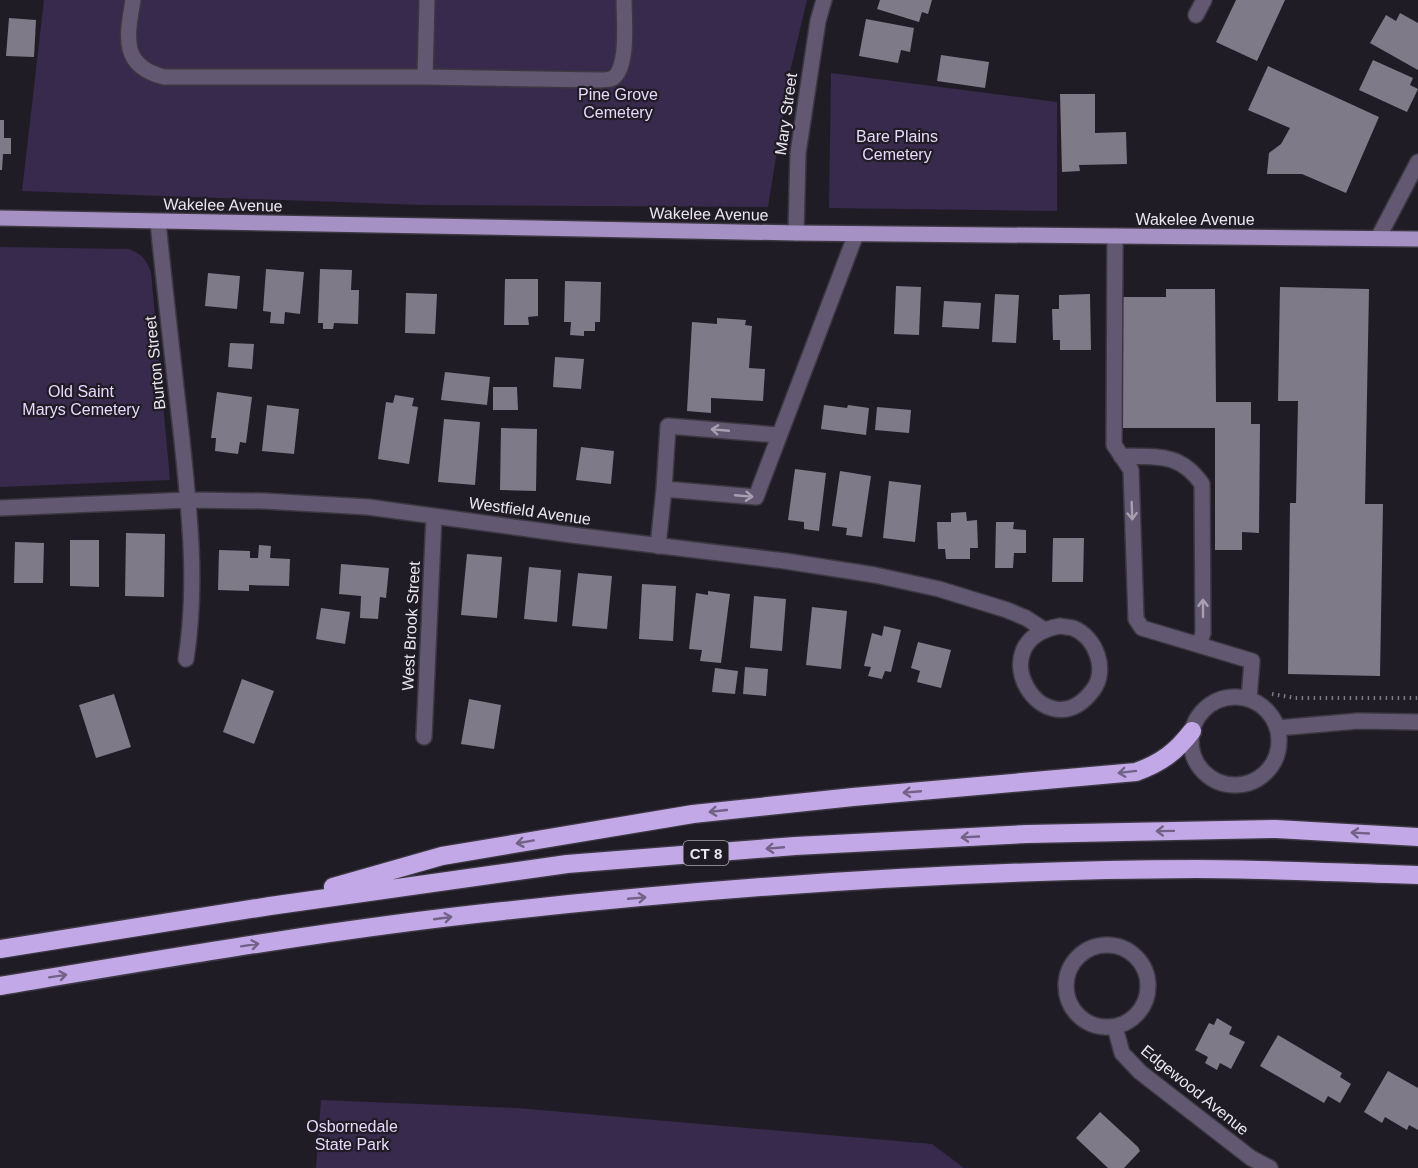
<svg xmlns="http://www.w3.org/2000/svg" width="1418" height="1168" viewBox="0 0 1418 1168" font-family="Arial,sans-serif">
<rect width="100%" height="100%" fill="#201c26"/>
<path fill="#382a4c" d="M44,0H807L789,76L768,207L423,205L22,191Z
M831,73L1057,102V211L829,208Z
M0,247L128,249C141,253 146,259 151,272L170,480L0,487Z
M321,1100L517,1108L932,1144L964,1168H316Z"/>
<path fill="#7f7a88" d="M880,0H932L928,14L922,12L919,22L877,9Z
M1236,0H1285L1257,61L1216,42Z
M1400,13L1418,23V70L1370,43L1386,15L1396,21Z
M9,18L36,20L34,57L6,56Z
M866,19L914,28L910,52L901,50L898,63L859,56Z
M941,55L989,62L985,88L937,81Z
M1373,60L1413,78L1410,85L1418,89L1407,112L1359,90Z
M1268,66L1379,117L1346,193L1302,174H1267L1269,153L1281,144L1290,128L1248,110Z
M1060,94H1095V133L1126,132L1127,164L1079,165L1080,171L1062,172Z
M0,120H4V138H11V154H3L2,170H0Z
M266,269L304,272L300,314L285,312L284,324L270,323L271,312L263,311Z
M320,269L352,270L351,290H359L358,324L334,323L333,329H323V323H318Z
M208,273L240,276L237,309L205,306Z
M505,279H538V316L528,317L529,325H504Z
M565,281L601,282L600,322H595V331H584V336L570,335L571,322H564Z
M896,286L921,287L919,335L894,334Z
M1280,287L1369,289L1365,504H1383L1380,676L1288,674L1290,503H1296L1298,401H1278Z
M1166,289H1215L1216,402H1251V424H1260L1259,533L1242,532V550H1215V428H1122V297H1166Z
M406,293L437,294L435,334L405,333Z
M995,294L1019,295L1016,343L992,342Z
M1090,294L1091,350H1060V340H1053L1052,309H1059V295Z
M944,301L981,303L979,329L942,327Z
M717,318L746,320L745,325L752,326L749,368L765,369L763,401L711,398V413L687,411L692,322L717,324Z
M230,343L254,344L252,369L228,367Z
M555,357L584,359L581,389L553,387Z
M445,372L490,377L487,405L441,400Z
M493,387H517L518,410H493Z
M217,392L252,397L246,443L240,442L238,454L215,451L216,438H211Z
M395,395L414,398L412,406L418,407L409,464L378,459L386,402L393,403Z
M267,405L299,409L294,454L262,451Z
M824,405L847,408L848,405L869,408L866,435L821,429Z
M877,407L911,410L909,433L875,430Z
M444,419L480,422L475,485L438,482Z
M501,428L537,429L536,491L500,490Z
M581,447L614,451L611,484L576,480Z
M795,469L826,473L819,531L804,529V522L788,520Z
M840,471L871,476L862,537L846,535L847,528L832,526Z
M889,481L921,485L915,542L883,538Z
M966,512L967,521L977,520L978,548H970V559H946L945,549H938L937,522H951V513Z
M996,522H1014L1013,529L1026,530V553H1014L1013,568H995Z
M126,533L165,534L164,597L125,596Z
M1053,538H1084L1083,582H1052Z
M70,540H99V587L70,586Z
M15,542L44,543L43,583H14Z
M259,545L271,546L270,558L290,559L289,586L249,585V591L218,590L219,550L250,551V558H258Z
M467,554L502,557L497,618L461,615Z
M341,564L389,568L386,598L380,597L378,619L360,618L361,596L339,594Z
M529,567L561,570L557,622L524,619Z
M578,573L612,576L607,629L572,626Z
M642,584L676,586L673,641L639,639Z
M708,591L730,594L721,663L700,661L702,650L689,649L696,593L708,595Z
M754,596L786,599L782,651L750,648Z
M812,607L847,611L841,669L806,665Z
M321,608L350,612L345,644L316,639Z
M884,626L901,630L891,672L885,671L882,679L868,676L871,667L864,666L872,633L882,636Z
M918,642L951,650L941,688L917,682L920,671L911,668Z
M745,667L768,669L766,696L743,694Z
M715,668L738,671L735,694L712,692Z
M242,679L274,691L254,744L223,732Z
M114,694L131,747L96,758L79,705Z
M469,699L501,705L494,749L461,744Z
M1217,1018L1232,1027L1229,1034L1245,1042L1231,1069L1220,1063L1217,1070L1205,1063L1208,1057L1195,1050L1209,1023L1214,1025Z
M1278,1035L1342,1073L1340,1077L1351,1084L1340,1103L1328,1096L1324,1103L1260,1066Z
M1388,1071L1418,1088V1130L1409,1125L1407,1130L1385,1117L1382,1123L1364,1112Z
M1100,1112L1138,1147L1140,1151L1124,1168H1108L1076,1138Z"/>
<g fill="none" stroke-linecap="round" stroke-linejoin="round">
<defs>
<path id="minor" d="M133,0C127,36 120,66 164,77H425L599,80C603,80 609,80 613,78C629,67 624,18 624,0
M1196,15L1204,0
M425,77L427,0
M158,222C165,292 173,361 181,431C189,507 198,583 186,659
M796,233L798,153L818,21L824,0
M1115,236L1114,445L1131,470L1136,619L1142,628L1199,645L1203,633L1202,484C1180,452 1156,457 1121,456
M1378,238L1418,162
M778,435L668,426L664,489L756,497L856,234
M0,508L188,500L264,501L368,507L572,535L785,561L875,575L939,589L1007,610L1026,618L1043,629
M658,546L664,489
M1060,626C1064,627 1070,627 1073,628C1096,637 1108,670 1093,690C1045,754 976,641 1060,626Z
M1199,645L1252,661L1249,699
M1191 741a44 44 0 1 1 88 0a44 44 0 1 1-88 0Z
M1277,728L1358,721L1418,722
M424,737L434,516
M1066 986a41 41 0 1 1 82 0a41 41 0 1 1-82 0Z
M1115,1027L1122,1053L1140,1072L1251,1158L1270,1168"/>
<path id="major" d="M0,218L796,233L1418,239"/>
<path id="highway" d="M333,887L442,856L693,814L853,797L1136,772C1161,763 1176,752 1192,731
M0,949L270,906L567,864L795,846L1027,834L1276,829L1418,837
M0,986C167,958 335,929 503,911C731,886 967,870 1196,869C1270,869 1344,873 1418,875"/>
</defs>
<use href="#minor" stroke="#3c3842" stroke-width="18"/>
<use href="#major" stroke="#3c3842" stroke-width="18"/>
<use href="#highway" stroke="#3c3842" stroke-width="21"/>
<path stroke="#7e7b84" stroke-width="4" stroke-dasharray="1.5 4.5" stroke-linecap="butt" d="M1272,694L1295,698H1418"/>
<use href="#minor" stroke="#625871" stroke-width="15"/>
<use href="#major" stroke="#a691c5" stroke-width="15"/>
<use href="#highway" stroke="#c2a8e7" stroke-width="18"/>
</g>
<defs><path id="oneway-shaft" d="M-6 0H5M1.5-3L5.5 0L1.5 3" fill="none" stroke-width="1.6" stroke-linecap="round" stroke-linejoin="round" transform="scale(1.5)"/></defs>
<g stroke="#a6a0b0">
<use href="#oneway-shaft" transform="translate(720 430) rotate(-175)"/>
<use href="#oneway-shaft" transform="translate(744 496) rotate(5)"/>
<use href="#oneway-shaft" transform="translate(1132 511) rotate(88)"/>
<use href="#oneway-shaft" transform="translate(1203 608) rotate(-90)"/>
</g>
<g stroke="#716286">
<use href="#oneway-shaft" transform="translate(1127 772) rotate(173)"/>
<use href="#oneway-shaft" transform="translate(912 792) rotate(175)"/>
<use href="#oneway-shaft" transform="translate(718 811) rotate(174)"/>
<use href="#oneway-shaft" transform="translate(1165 831) rotate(179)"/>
<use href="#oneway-shaft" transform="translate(1360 833) rotate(-177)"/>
<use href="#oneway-shaft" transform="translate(970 837) rotate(177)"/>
<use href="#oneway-shaft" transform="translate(525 842) rotate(170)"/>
<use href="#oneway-shaft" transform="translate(775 848) rotate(175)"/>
<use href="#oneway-shaft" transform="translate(637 898) rotate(-5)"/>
<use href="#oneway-shaft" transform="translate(443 918) rotate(-8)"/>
<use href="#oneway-shaft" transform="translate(250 945) rotate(-9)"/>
<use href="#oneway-shaft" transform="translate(58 976) rotate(-9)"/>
</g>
<g text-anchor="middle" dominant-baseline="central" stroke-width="4.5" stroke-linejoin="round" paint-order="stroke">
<rect fill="#201c26" stroke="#adaab3" stroke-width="1.5" x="683.5" y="841" width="45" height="24" rx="4.5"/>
<g font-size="15" font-weight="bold" fill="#eae7ef">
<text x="706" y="853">CT 8</text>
</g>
<g font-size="16" fill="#e7d9fc" stroke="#201c26">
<text x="618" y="94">Pine Grove<tspan x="618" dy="18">Cemetery</tspan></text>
<text x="897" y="136">Bare Plains<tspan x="897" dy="18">Cemetery</tspan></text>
<text x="81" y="391">Old Saint<tspan x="81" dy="18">Marys Cemetery</tspan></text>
<text x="352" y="1126">Osbornedale<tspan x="352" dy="18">State Park</tspan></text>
</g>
<g font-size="16" fill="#eae7ef" stroke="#201c26">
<text transform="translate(786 114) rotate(-82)">Mary Street</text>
<text transform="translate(223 205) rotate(1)">Wakelee Avenue</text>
<text transform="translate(709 214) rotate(1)">Wakelee Avenue</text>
<text x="1195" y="219">Wakelee Avenue</text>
<text transform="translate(155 363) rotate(-96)">Burton Street</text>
<text transform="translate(530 511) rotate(8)">Westfield Avenue</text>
<text transform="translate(411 626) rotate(-87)">West Brook Street</text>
<text transform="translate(1195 1090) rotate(39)">Edgewood Avenue</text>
</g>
</g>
</svg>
